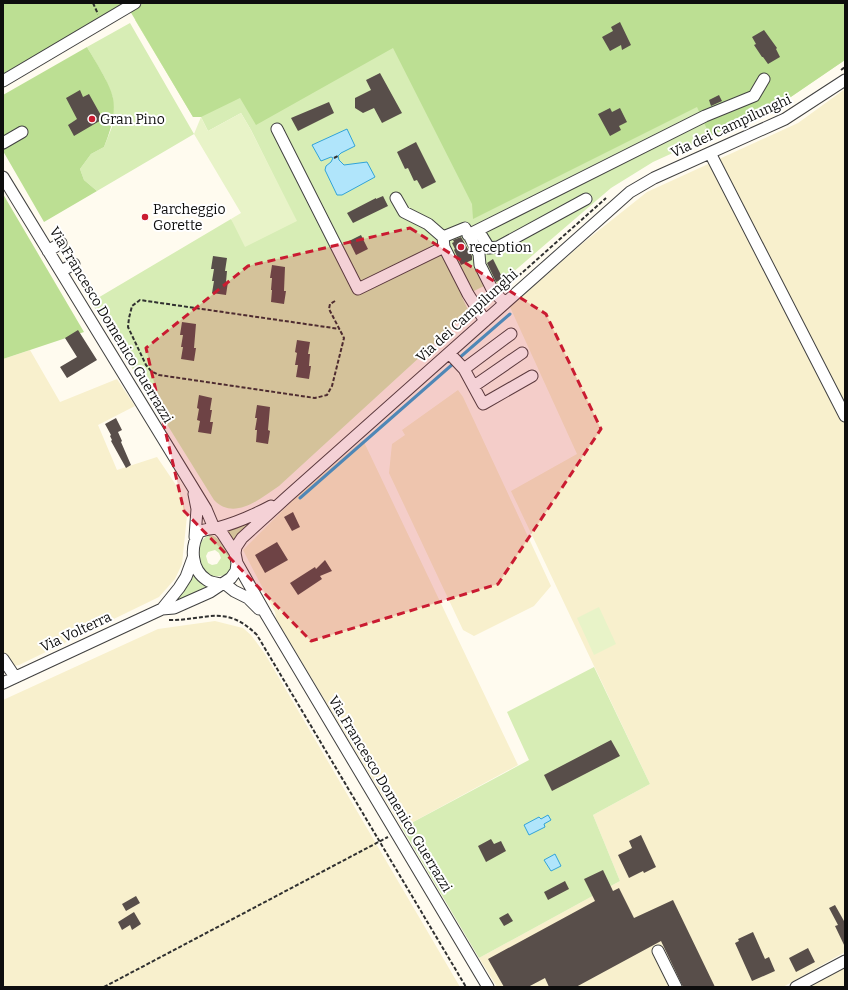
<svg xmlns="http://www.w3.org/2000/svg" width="848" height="990" viewBox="0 0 848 990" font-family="Bitter,serif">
<rect width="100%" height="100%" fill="#fffbef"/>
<path fill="#f8f0cd" d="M845,89V952L783,987H497L479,958L620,881L593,815L650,784L511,491L577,454L510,307L583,243L647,192L798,123Z
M30,350L60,402L117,379L135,406L98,425L117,470L157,457L180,491L187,516L182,564L175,579L159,597L19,665L14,666L11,664L3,651V359Z
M458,390L463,397L551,586L534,606L474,636L463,630L389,473L392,444L405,435L402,430Z
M363,440L518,765L402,828L276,619L275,612L243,550L297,496Z
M215,621L243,628L251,635L265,654L460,987H3V700L158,629Z
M845,964V987H804Z"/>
<path fill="#d7edb5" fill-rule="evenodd" d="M845,3V60L782,103L653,162L611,188L498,285L492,282L462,297L469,312L279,486C260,499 234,521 214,500L91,302L231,219L234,223L296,221L251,130L241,113L208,131L201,117H193L135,20Z
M130,23L194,134L97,191L84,180L80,169L91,154L104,147L112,127L113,98L105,78L87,47Z
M259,519L232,542L224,529Z
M210,535C222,537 230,555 234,565L227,575L212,577L203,572C201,560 193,541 210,535ZM215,550L219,553L221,558L217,564L212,565L208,563L206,556L208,552Z
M194,571C196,581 200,584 210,586L175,602Z
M594,667L650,784L593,815L620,881L479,958L402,828L529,760L507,712Z"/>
<path fill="#bcdf93" d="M3,3H126L3,74Z
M144,3H845V60L782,103L710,136L697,107L473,219L472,204L393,48L256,125L240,98L201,117H193L130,11Z
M87,47C95,61 110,83 113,98C116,115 110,132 104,147L91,154L80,169L84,180L97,191L44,222L3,151V95Z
M3,194L84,332L3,359Z"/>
<path fill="#e8f3c8" d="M241,113L251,130L297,221L245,247L231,219L241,213L194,134L201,117L208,131Z
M599,607L616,644L594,655L577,618Z"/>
<path fill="#b0e5fb" stroke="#31a3d8" d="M347,129L355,146L341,153L338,156L339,160L344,165L367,162L375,177L342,195H337L325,170L326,166L331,162L333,158L331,157L321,161L312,145Z
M548,815L551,820L544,824L545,827L529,835L524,825L539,817L541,819Z
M555,854L561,866L551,871L544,860Z"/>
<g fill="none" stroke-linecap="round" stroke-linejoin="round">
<path stroke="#31a3d8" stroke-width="3" d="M458,359L510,314
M300,498L454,363"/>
</g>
<path fill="#584e4a" d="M620,22L631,45L622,50L621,45L610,51L602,37L613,31L611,27Z
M764,30L777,48L776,49L780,57L768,64L763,57H762L754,45L756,44L752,37Z
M380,73L402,113L382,123L374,108L363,113L355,108V98L371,90L366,80Z
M80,90L83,97L89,94L103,119L74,136L68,125L77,119L66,98Z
M719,95L722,101L711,106L709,100Z
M329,102L334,113L298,131L291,118Z
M610,108L612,112L620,108L627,122L619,126L621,130L610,136L598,114Z
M416,142L436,182L422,189L417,180L414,181L408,168L405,169L397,152Z
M383,196L388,206L353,223L347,213L376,198V199Z
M361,235L368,249L356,255L349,241Z
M461,237L472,256V260L461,265L454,250L455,249L452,243L454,242L453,240Z
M213,256L227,258L225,271H227L226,282H228L226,295L212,293L214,281H212L214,269H211Z
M493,259L503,279L496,282L487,263Z
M272,265L285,267L284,291H286L284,304L271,302L272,290H271L272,278H270Z
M182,322L196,324L194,348H196L194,361L181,359L183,347H181L183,335H180Z
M78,330L97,360L67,378L60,367L77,357L65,338Z
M297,340L310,342L308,354H310L309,366H311L309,379L296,377L298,365H295L297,353L295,352Z
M199,395L212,398L210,410H212L210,422H213L211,434L198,432L200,421L197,420L199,409L197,408Z
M257,405L270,407L268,430L270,431L268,444L256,442L257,430H255L257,418H255Z
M116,418L122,430L118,432L122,441L121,442L131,465L126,468L111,441L112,440L110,436L111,435L105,424Z
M293,512L300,527L292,531L284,517Z
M277,542L288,560L265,573L255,555Z
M325,560L332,571L320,576L322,579L298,595L290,583L315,567L316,569Z
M611,740L620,756L552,791L544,775Z
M641,835L656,867L644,873L643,871L629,878L618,855L632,848L629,841Z
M491,839L494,844L501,841L506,851L486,862L478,846Z
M603,870L613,891L619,888L634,918L673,900L715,987H683L661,941L576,987H549L545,978L528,987H504L488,959L595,901L584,879Z
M565,881L569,889L548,900L544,892Z
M136,896L140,903L126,911L122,904Z
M835,905L844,921L845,920V947L835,926L838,925L829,908Z
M134,912L141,924L132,930L130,925L122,930L118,922Z
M508,913L513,921L504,926L499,918Z
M753,932L765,959L769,957L775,971L752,981L735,943L739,941L738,939Z
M808,948L815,962L796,972L789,958Z"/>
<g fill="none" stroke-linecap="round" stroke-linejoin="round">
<defs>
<path id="minor" d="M3,81L135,3
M277,129L358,289L444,247
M3,143L22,132
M710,153L845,416
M3,177L206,509L214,528
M396,198L404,212L428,224L443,237
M478,230L489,248L498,247L586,199
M468,235L705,116L754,96L764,79
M48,251L61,243
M61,271L74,264
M485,321L468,294L444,247L443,237L465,228L479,254L480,265L493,291L505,303
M449,353L464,369L483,404L532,376
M464,369L511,334
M474,386L522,353
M194,494L197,509L195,537
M235,553L236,547L242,538L287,497L630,192L654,178L785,119L845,80
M237,563L267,616L488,987
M224,583L234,591L248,598L259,609
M222,584C217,583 211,583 207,580C191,570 190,547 199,532C205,529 210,529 217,528C236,523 254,515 271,506
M162,609L179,588L186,577L193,558
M3,659L15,677
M3,683L162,609L174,608L210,592L231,578L236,571L237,563L235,553L222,533L217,528
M658,951L676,987
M796,987L845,961"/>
</defs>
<use href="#minor" stroke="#414141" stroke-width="13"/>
<path stroke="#303030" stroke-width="2" stroke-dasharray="4 2" stroke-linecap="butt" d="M93,3L98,14
M841,70L845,67
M334,158L338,156
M505,288L606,198
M335,301L330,304L329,309L344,338L332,386L327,395L315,398L159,375L151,371L146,365L128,327L129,318L132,306L140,300L340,329
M169,620C205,621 225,603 257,635L466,987
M104,987L388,837"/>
<use href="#minor" stroke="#fff" stroke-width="11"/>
</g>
<path fill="#ca1b31" fill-opacity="0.2" stroke="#ca1b31" stroke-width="3" stroke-dasharray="8 5" stroke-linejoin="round" d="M410,228L546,314L601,429L498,584L311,641L184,511L146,348L248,266Z"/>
<g fill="#ca1b31" stroke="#fff" stroke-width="1.5">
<circle cx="92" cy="119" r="4"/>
<circle cx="145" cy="217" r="4"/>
<circle cx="461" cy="247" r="4"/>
</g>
<g text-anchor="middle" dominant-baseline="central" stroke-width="4" stroke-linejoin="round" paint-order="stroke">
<g font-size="14" fill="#0e0e0e" stroke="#fff" text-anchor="start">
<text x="100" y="119">Gran Pino</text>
<text x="153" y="209">Parcheggio<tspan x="153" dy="16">Gorette</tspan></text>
<text x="469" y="247">reception</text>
</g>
<g font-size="14" fill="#0e0e0e" stroke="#fff">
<text transform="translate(731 126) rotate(-25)">Via dei Campilunghi</text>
<text transform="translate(467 316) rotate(-42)">Via dei Campilunghi</text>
<text transform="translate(111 325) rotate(59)">Via Francesco Domenico Guerrazzi</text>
<text transform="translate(76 632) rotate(-25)">Via Volterra</text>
<text transform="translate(390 794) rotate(59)">Via Francesco Domenico Guerrazzi</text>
</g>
</g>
<rect width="848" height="990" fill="none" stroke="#0e0e0e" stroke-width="8"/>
</svg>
